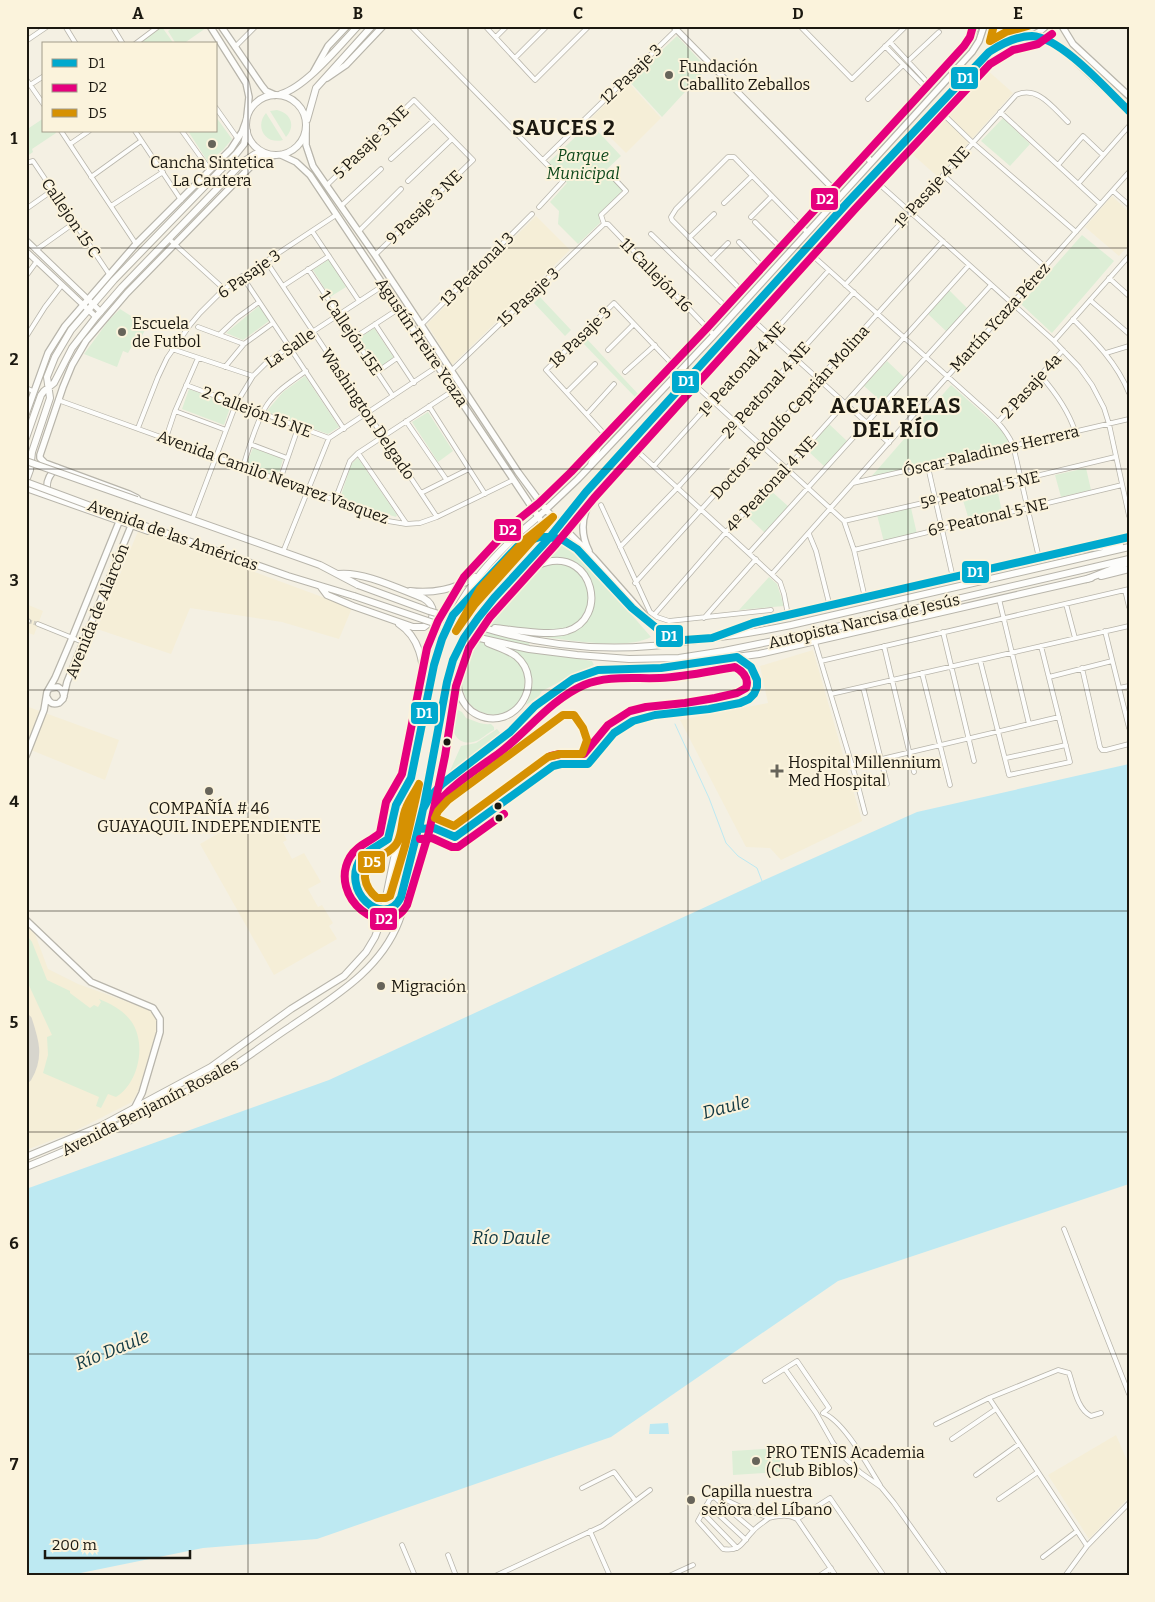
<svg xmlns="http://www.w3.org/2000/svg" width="1155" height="1602" viewBox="0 0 1155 1602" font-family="Bitter,serif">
<rect width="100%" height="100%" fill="#f4f0e3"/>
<path fill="#f5eed7" d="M986,69L1013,93L938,177L911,153Z
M628,82L661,118L626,153L591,118Z
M1112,196L1129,212V245L1119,256L1085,227Z
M536,216L570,250L452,365L427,324Z
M139,529L352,608L339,639L282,622L190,608L171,654L97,629Z
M26,604L43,611L34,635L26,632Z
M813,650L862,821L781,860L770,848L746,847L680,720L768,703L760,666Z
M26,706L119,740L105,780L26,748Z
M259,810L262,815L266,812L271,821L275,819L287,840L283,842L292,859L304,853L321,882L308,889L318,907L322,905L333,923L329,926L337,939L274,975L200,844Z
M26,926L35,934L48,969L78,984L150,1010L156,1017L157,1029L138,1092L132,1102L69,1134L26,1150Z
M1116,1435L1129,1465V1497L1089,1539L1048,1475Z"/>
<path fill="#ddeed6" d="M175,26H204L206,28L183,44H176L168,31Z
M162,27L174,44H137Z
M677,36L707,68L662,117L629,81Z
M277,110C291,113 296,126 286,137L270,111Z
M266,113L283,140C266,145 254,127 266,113Z
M216,117L232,139L223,150L208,162L188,131H216Z
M44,118V131H55L56,133L32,149L33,152L26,157V130Z
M1003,118L1030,144L1010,166L981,141Z
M590,123L621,156L606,170L623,190L599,214L600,223L578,244L558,224L559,211L550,202L567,183L548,163Z
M1082,235L1114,261L1052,333L1021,304Z
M329,259L346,287L330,297L313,270Z
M949,290L968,309L947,332L928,314Z
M540,297L571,330L565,336L534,303Z
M259,306L269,321L243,340L226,333Z
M120,309L147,326L140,340L136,339L128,353L123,351L117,367L84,354L109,320Z
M374,328L394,358L378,369L358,339Z
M586,338L639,395L635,397L582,342Z
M887,361L905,378L882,402L864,386Z
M305,376L339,427L328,434L266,412L283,392Z
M951,385L1006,434L1008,443L871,477Z
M189,389L231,405L224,425L182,409Z
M428,412L453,451L438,462L412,422Z
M829,424L847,441L825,467L807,450Z
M253,448L283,459L278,477L246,465Z
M358,458L397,515L396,517L340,499L351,464Z
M1086,468L1091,490L1061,497L1055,475Z
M997,488L1002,512L969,520L962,497Z
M770,490L789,507L765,533L747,516Z
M911,508L917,534L884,542L877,515Z
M556,539L577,552L651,637C626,651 560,639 531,635L528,651L592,661L594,665L579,672L542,691L539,696L526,705C530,695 534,687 532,676L525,677C525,687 524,695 519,703C507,721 477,717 467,700C454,678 469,639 483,621C487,615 494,610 500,605C511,594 522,584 533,574V563Z
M769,577L777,584L784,606L739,610Z
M458,710L462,712L466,718C475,721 481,725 491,724L494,727V730C487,733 480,741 473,742C454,746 450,726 452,713Z
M497,729L501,734L449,773L461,746L476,743Z
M26,934L32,942L47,980L70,991V993L90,1008L94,1005L98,1007L101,1002L99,999C111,1004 123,1010 131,1021C147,1043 139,1083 116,1097L108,1094L101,1108L96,1106L99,1097L43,1073L48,1055L47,1037L52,1035L26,979Z
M778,1448L782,1472L733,1475L732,1451Z"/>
<path fill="#bde9f2" d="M1129,764V1184L838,1281L611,1437L317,1539L203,1548L66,1576H26V1189L329,1080L762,881L917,812Z
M668,1423L669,1434H649L650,1424Z"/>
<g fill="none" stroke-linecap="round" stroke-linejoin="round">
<path stroke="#bde9f2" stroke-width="1" d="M675,724L709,798L726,843L738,856L757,868L762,881"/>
<path stroke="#d7d5cd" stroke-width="12" d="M26,1020C33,1041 38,1057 26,1077"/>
<path stroke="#d3d0c3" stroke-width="4" stroke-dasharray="4 2" stroke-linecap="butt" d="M28,621L38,624"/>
<defs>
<path id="minor" d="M65,26L76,44
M112,26L123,44
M411,26L563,181L539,207
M485,26L535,80L589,26
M800,26L852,79L906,26
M496,37L507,26
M26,41L48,26
M890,42L930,85
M135,44L159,26
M885,46L927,89
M235,47L256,26
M515,58L547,26
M908,61L939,32
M26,79L44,105
M30,85L44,76
M868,99L903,65
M216,108L238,139
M1000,112L1100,204
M942,113L972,142L1076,232
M61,131L136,244
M135,131L181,200
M182,131L210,170
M70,144L89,131
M391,159L434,120
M543,160L676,30
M26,163L33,161L109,274
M1058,165L1083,136L1103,155
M610,174L626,191L601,215L604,224H608L714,335
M943,175L1045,267
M91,177L141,141
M408,181L452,139
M878,183L1054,341L1079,367L1092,385L1104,408L1109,424L1129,516
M1078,184L1129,126
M327,185L414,100L473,160L375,255
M1113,191L1129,205
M724,203L752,176
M111,206L163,172
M341,206L381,169
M26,209L53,190
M751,217L772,196
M755,222L781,248
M312,231L359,301
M359,231L401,189
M651,234L722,303
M689,238L714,214
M169,239L224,289
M739,242L763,267
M36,250L74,223
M812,255L976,402C991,415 1005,427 1013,445L1039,558
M711,260L728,243
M266,261L437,517
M308,269L393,396
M26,276L37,261
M242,276L344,429
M1109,278L1129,296
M845,285L1016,95C1038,85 1053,108 1068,122
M283,286L329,256
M742,291L672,220L671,217L676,209L728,157H734L807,232
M1090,300L1129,334
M1073,319C1095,341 1117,363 1129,393
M753,320L889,443
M375,324L414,383
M421,325L532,214
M198,327L244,344
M220,334L237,318L259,302
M26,337L45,307L62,285
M354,338L400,308
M1054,341L1129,256
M172,349L253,376
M608,350L634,324
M1106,353L1129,346
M225,367L244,344L273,323
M451,371L604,224
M377,372L397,358
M625,372L655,345
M1041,376C1055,392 1068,410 1075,431
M694,384L844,521L854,550L865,598
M186,385L329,438
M26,388L33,391
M567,392L595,364
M58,400L335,500L388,521L406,524L420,523L437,517L513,480
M429,406L485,494
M175,411L226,430
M587,414L614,384
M406,421L446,479
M998,422L1063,350
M138,428L158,377L167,358L190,325L200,313L224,289L336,215
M166,438L175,411L198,358
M608,438L546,370L614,303L674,366
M250,444L287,458
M635,449L780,582L784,594L788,615
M358,453L406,523
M654,466L829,270
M243,467C249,447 255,426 265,408C274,392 291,382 306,371
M928,467L953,578
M280,480L298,428
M853,483L1129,419
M421,493L469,469
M335,500L350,461L358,453L454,390
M601,505L650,612L657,617L669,621L771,610
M192,520L236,404L253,376L268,361L384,285
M844,521L936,500L1115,457
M809,534L816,551L830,607
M620,547L681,484L854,292
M854,550L1122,485
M283,552L329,438L438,366
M749,553L991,285
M772,574L1129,172
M635,583L943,241
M1125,590L1129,607
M999,599L1029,724
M1066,604L1075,638
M654,615L726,532L787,468L969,265
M704,618L756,559
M26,620L28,621
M38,624L85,643
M1105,631L1129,728
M943,632L974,761
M815,642L857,782L865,813
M884,646L914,772
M980,660L1009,775L1070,762L1041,646
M821,661L1129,589
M1082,668L1100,747L1102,750H1106L1129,744
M922,673L950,785
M1049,677L1112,661
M863,687L887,784
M1119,688L1129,686
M831,694L1129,626
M1006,758L1066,745
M852,766L1059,717
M1064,1229L1129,1394
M785,1369L816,1413L833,1443L846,1459L861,1473L881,1487L894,1503L946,1576
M765,1381L797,1361L829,1408L823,1413
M989,1398L1087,1546
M823,1413C844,1421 868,1466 880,1485
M936,1424L989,1398L1058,1370L1069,1373C1074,1387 1077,1409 1091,1416L1101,1413
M952,1439L996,1409
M976,1475L1019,1444
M582,1488L614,1472L635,1500
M714,1497L722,1498L745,1509L769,1518C764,1522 757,1526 753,1531C742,1542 741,1552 723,1549L698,1521L710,1499Z
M714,1497L753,1530
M999,1499L1038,1472
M707,1504L746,1540
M703,1513L737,1548
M769,1518C779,1516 788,1514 797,1519L836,1576
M797,1519L830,1498L884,1576
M590,1531L609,1574
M402,1545L415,1576
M448,1555L456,1576
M1043,1557L1077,1531
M495,1576L602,1526L650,1490
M669,1576L693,1565
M819,1576L831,1568
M1065,1576L1087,1546L1129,1503"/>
<path id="tertiary" d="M673,26L840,196
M26,240L101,312
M26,251L96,317
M591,463L599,447L966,46L977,26
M609,478L999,49"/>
<path id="secondary" d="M210,26L246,83L249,97L247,116
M221,26L262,86L266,91L275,95
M995,26C1010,41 1032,41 1046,26
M1062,26L1073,44L1129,96
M1034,35L1053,43L1066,52L1129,111
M314,71L328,46L347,26
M327,78L346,65L383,26
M306,128V145L313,166L375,255L518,472L546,510L593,557L647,618
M281,155L296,162L310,175L541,521C548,528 553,528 562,524
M866,155L871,162
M848,202L853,208
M26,414L48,353L65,326L136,244L231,149L242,132L246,121
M137,498L129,494L45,463L40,458V455L63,387L72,365L86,341L127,293L256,161L265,157L276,155
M538,517L578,479L714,335L972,52L979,41L984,26
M562,524L586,492L769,291L848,202L984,56L1009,41L1025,37
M589,551C574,521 589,499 609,478
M657,629L665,635L687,640
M50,688L58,687L62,690L64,696
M47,697C49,703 53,705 59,703L63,699L67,682L131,526
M26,756L44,710L47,692L55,678L72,638L119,522
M26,920L91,982L153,1008L160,1019V1032L142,1093L135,1107"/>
<path id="primary" d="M281,94C306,87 339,46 358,26
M246 125a30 30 0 1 1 60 0a30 30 0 1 1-60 0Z
M307,120L316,88L372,26
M26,438L41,395L44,391L54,383L72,348L96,317L122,287L243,162L255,154H266
M26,481L30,470L32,452L50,398L47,377L55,357L71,330L114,280L236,154L244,144L247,131
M26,488L148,531
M48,495C45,483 48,475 57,468
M137,500L320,565L358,585
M131,521L288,576L354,596
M1093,545L1129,537
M1101,576L1129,569
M508,583L562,524
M611,586L632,608L659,631
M321,587L327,595L353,606L413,627H424C436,619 436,605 423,598C399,589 363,571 338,574
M410,591C432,594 456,589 475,577
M459,609L483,584
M399,624C422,639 423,666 426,691
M720,636L753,623L1084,548
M675,660H713L759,654L1091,578
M426,803L442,784L510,732L535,706L573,679L598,670L661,668L695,663
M26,1157L101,1126L211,1067L291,1009L344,976L366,952L375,937L381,921L434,665C450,603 489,557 538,517
M26,1167C74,1148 120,1126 166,1102C188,1091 210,1081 230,1068C251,1055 270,1040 290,1027C332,998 380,971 399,921C407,900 409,877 413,854C419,821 428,788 434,755C442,718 443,680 460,645C470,624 486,607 501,590"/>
<path id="trunk" d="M1080,549L1120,545
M1087,579L1125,564
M481,627C536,644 593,651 651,646C669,645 686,641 704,639C733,636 762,631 791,625L1129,547
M495,628C514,630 549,636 567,631C609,618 593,551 547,562C530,566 513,582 499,593
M469,629C464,649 455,672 459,692C462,702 469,711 478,715C515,732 547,682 516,656C508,650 497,647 488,643
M475,637L529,649L577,655L629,659L679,658L724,651L793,637L1129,559"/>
</defs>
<use href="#minor" stroke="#b8b5ab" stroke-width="5.5"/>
<use href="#tertiary" stroke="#b8b5ab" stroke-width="7"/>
<use href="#secondary" stroke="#b8b5ab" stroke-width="8"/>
<use href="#primary" stroke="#b8b5ab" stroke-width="8"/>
<use href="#trunk" stroke="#b8b5ab" stroke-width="8"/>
<use href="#minor" stroke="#fdfdfb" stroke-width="4"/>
<use href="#tertiary" stroke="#fdfdfb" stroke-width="5"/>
<use href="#secondary" stroke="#fdfdfb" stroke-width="5.5"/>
<use href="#primary" stroke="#fdfdfb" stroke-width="6"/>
<use href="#trunk" stroke="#fdfdfb" stroke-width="6"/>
<defs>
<path id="primary-bridge" d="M26,461L137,500
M26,482L131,521
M483,584C495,572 505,558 518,547C555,513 588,561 611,586"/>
<path id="trunk-bridge" d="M358,585L429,611L481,627
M354,596L475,637"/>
</defs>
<use href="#primary-bridge" stroke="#b8b5ab" stroke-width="8" stroke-linecap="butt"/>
<use href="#trunk-bridge" stroke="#b8b5ab" stroke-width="8" stroke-linecap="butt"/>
<use href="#primary-bridge" stroke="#fdfdfb" stroke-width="6"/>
<use href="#trunk-bridge" stroke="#fdfdfb" stroke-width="6"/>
<defs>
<path id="bus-1" d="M540,537H550L494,598L478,618L464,638L453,660L447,682L424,805L401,897C384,931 338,889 362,857C369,849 380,845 388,839L396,805L411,778L434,665L442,639L453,615L517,547L524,542Z
M550,537L563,540L577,549L632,608L665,635L684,640L712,638L753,623L1129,537
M550,537L586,492L848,202L989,52C1001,44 1017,36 1032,36C1061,37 1108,91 1129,111
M737,657L751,667L757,680V687L754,694L749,699L740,703L709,709L655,715L633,721L614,733L588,764H561L553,766L455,837L434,828L419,829L423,809L429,798L442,784L510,732L535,706L573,679L598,670L661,668Z"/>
<path id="bus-2" d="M973,26L970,37L964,46L707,328L571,472L539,503L513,524L464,577L438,621L427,648L402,774L386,802L380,833C370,842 357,845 350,857C327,897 385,943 407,905L429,832L445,756L456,686L469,648L490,617L556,544L594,498L855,209L990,64L1013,50L1038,44L1052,34
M435,808C445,789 480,767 498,754C527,732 550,700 584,685C607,675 635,679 660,678C685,677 710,671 735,667C744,672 749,679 746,688L737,693L715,698L685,703L646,707L630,711L608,725L584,754H560L551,756
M420,839L432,838L452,847H458L504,814"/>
<path id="bus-3" d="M993,29L990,41L1006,32L1028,26
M553,517L475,604L456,631L480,589L527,538Z
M419,784L405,846L390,896L386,898H377C371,893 366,887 365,878C363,858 389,857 397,843C403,833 401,819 406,808C409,800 415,792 419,784Z
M435,818L454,826L548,757L560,754H582L587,740L583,728L574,715H563L448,800L438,811L435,818"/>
</defs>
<use href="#bus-1" stroke="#fbf3dc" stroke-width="11"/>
<use href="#bus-2" stroke="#fbf3dc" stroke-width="11"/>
<use href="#bus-3" stroke="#fbf3dc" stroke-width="11"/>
<use href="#bus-1" stroke="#00a9ce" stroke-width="8"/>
<use href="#bus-2" stroke="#e5007d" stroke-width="8"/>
<use href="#bus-3" stroke="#d69102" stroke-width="8"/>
</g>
<path fill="none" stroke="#1b1810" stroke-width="1" stroke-opacity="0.55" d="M248,26V1576M468,26V1576M688,26V1576M908,26V1576M26,248H1129M26,469H1129M26,690H1129M26,911H1129M26,1132H1129M26,1354H1129"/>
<g fill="#67645a" stroke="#fbf3dc" stroke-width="2">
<circle cx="669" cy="75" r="5"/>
<circle cx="212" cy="144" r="5"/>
<circle cx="122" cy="332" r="5"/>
<path d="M774.5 763.5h5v5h5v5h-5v5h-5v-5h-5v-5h5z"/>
<circle cx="209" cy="791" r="5"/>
<circle cx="381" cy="986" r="5"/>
<circle cx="756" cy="1461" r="5"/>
<circle cx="691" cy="1500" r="5"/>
</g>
<g fill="#1b1810" stroke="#fbf3dc" stroke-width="2">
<circle cx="447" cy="742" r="4.5"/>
<circle cx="498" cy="806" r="4.5"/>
<circle cx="499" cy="818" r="4.5"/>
</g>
<g text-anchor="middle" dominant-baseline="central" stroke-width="4" stroke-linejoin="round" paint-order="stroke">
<g font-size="16" fill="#1b1810" stroke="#fbf3dc" text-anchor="start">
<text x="679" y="66">Fundación<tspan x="679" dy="18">Caballito Zeballos</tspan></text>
<text x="212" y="162" text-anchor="middle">Cancha Sintetica<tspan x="212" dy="18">La Cantera</tspan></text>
<text x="132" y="323">Escuela<tspan x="132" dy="18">de Futbol</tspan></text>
<text x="788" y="762">Hospital Millennium<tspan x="788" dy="18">Med Hospital</tspan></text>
<text x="209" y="808" text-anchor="middle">COMPAÑÍA # 46<tspan x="209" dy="18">GUAYAQUIL INDEPENDIENTE</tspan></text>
<text x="391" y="986">Migración</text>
<text x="766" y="1452">PRO TENIS Academia<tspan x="766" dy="18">(Club Biblos)</tspan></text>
<text x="701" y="1491">Capilla nuestra<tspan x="701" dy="18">señora del Líbano</tspan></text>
</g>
<g font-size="16" fill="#1b1810" stroke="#fbf3dc">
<text transform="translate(631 74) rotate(-44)">12 Pasaje 3</text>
<text transform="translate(371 142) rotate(-44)">5 Pasaje 3 NE</text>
<text transform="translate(932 187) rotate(-48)">1º Pasaje 4 NE</text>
<text transform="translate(424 207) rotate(-44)">9 Pasaje 3 NE</text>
<text transform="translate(71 218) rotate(56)">Callejon 15 C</text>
<text transform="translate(477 269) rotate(-45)">13 Peatonal 3</text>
<text transform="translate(249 274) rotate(-35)">6 Pasaje 3</text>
<text transform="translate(656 275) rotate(46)">11 Callejón 16</text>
<text transform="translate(528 297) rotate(-43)">15 Pasaje 3</text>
<text transform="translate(1000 317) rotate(-48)">Martín Ycaza Pérez</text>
<text transform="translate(351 333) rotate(56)">1 Callejón 15E</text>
<text transform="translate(580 337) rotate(-44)">18 Pasaje 3</text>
<text transform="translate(422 342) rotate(56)">Agustín Freire Ycaza</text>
<text transform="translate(290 348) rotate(-35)">La Salle</text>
<text transform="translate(742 369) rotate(-48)">1º Peatonal 4 NE</text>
<text transform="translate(1031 386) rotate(-48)">2 Pasaje 4a</text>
<text transform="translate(766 390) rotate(-48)">2º Peatonal 4 NE</text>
<text transform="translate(257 412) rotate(21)">2 Callejón 15 NE</text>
<text transform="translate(790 412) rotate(-48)">Doctor Rodolfo Ceprián Molina</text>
<text transform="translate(368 414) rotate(56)">Washington Delgado</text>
<text transform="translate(991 451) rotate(-13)">Óscar Paladines Herrera</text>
<text transform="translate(273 477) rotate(20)">Avenida Camilo Nevarez Vasquez</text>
<text transform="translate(771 484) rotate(-47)">4º Peatonal 4 NE</text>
<text transform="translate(980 490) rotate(-13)">5º Peatonal 5 NE</text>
<text transform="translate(988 517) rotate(-13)">6º Peatonal 5 NE</text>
<text transform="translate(173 535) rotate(20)">Avenida de las Américas</text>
<text transform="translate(97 611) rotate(-68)">Avenida de Alarcón</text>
<text transform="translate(864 621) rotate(-13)">Autopista Narcisa de Jesús</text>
<text transform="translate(150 1107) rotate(-27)">Avenida Benjamín Rosales</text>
</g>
<g font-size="16" font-style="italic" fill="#0d471a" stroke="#fbf3dc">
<text x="583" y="155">Parque<tspan x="583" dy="18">Municipal</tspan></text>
</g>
<g font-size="18" font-style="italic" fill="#113842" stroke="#fbf3dc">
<text transform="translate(726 1107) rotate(-15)">Daule</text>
<text x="511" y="1238">Río Daule</text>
<text transform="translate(112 1350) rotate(-22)">Río Daule</text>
</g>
<g font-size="21" font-weight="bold" letter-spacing="1" fill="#1b1810" stroke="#fbf3dc">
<text x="564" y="128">SAUCES 2</text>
<text x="896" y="406">ACUARELAS<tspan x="896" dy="24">DEL RÍO</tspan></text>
</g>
</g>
<g stroke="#fbf3dc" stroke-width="2">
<rect x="950" y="66" width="29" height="24" rx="5" fill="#00a9ce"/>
<rect x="810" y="187" width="29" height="24" rx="5" fill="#e5007d"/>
<rect x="671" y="370" width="29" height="24" rx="5" fill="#00a9ce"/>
<rect x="493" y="518" width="29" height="24" rx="5" fill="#e5007d"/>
<rect x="961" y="560" width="29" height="24" rx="5" fill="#00a9ce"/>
<rect x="655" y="624" width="29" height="24" rx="5" fill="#00a9ce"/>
<rect x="410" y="701" width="29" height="24" rx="5" fill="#00a9ce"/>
<rect x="357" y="850" width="29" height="24" rx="5" fill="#d69102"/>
<rect x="369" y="907" width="29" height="24" rx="5" fill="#e5007d"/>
</g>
<g font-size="14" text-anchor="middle" font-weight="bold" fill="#fff">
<text x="965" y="83">D1</text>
<text x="825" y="204">D2</text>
<text x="686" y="386">D1</text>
<text x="508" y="535">D2</text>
<text x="975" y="577">D1</text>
<text x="669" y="641">D1</text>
<text x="424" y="718">D1</text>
<text x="372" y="867">D5</text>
<text x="384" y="924">D2</text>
</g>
<rect width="1155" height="1602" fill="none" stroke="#fbf3dc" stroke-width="55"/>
<rect x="42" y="42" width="175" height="90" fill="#fbf3dc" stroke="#a19b8a"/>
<rect x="52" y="59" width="25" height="8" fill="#00a9ce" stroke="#a19b8a"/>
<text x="88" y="68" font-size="15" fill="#1b1810">D1</text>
<rect x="52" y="84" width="25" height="8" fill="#e5007d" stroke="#a19b8a"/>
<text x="88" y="92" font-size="15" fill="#1b1810">D2</text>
<rect x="52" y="109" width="25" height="8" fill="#d69102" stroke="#a19b8a"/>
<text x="88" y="118" font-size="15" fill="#1b1810">D5</text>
<path d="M45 1550v8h145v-8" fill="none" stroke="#1b1810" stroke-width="2.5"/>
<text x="52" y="1550" font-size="15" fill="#1b1810" stroke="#fbf3dc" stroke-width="4" paint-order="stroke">200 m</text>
<rect x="28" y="28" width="1100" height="1546" fill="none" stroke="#1b1810" stroke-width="2"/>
<g font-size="16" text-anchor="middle" font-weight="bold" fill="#1b1810">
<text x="138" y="19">A</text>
<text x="358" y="19">B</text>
<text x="578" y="19">C</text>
<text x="798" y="19">D</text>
<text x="1018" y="19">E</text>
<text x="14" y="144">1</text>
<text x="14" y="365">2</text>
<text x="14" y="586">3</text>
<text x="14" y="807">4</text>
<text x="14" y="1028">5</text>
<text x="14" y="1249">6</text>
<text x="14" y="1470">7</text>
</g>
</svg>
